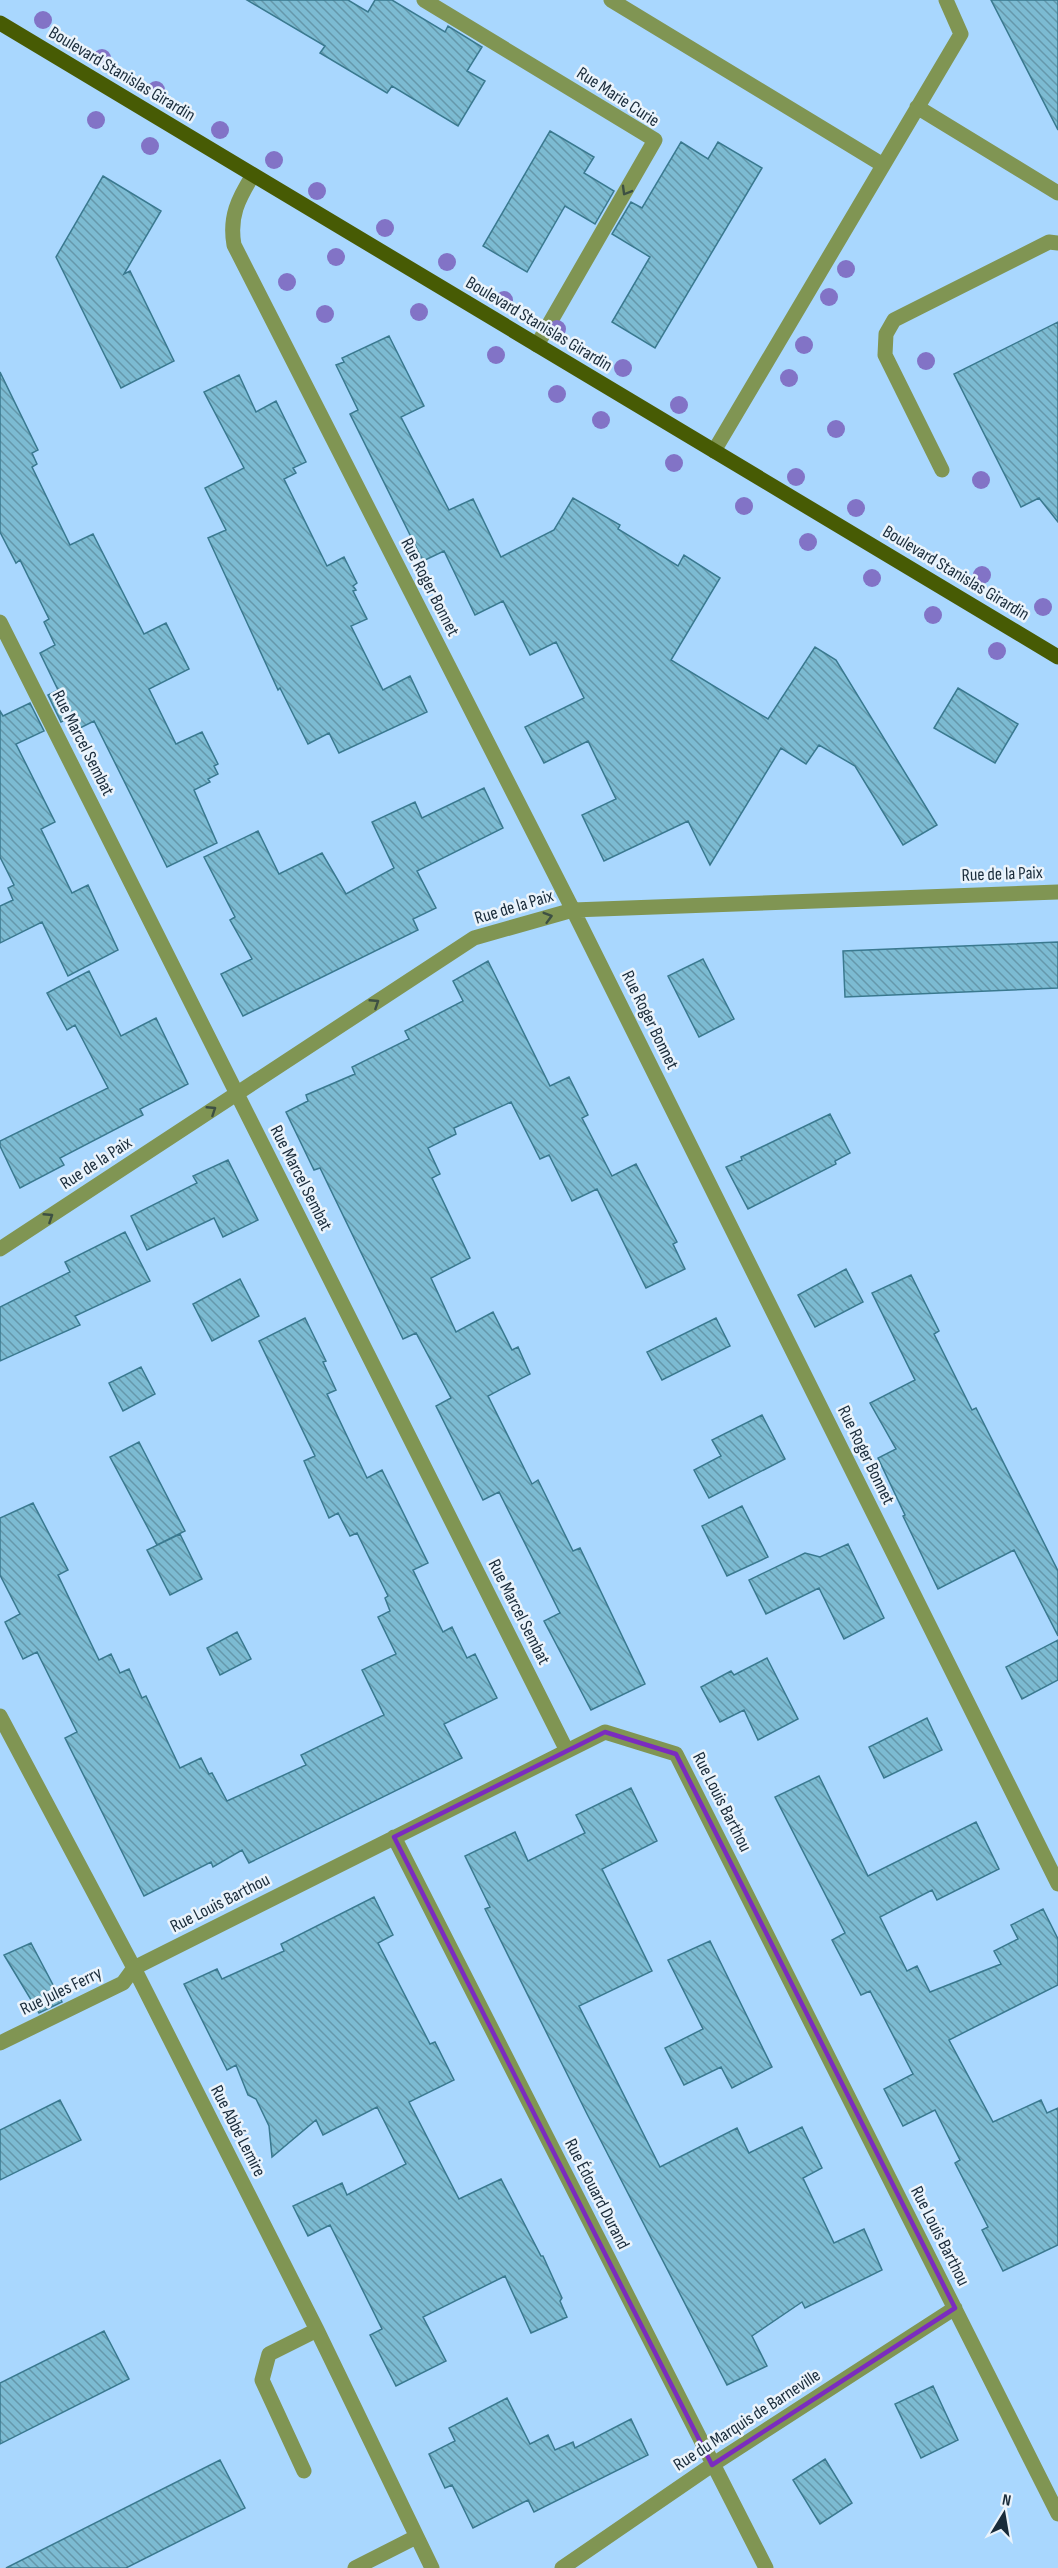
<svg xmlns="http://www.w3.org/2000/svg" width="1058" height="2568" viewBox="0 0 1058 2568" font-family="'Sofia Sans Condensed',sans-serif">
<defs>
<pattern id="building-back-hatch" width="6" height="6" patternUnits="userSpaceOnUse" patternTransform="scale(1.5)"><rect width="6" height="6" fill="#7cbbd2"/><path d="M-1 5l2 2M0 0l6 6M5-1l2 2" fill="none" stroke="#6598ab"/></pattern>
</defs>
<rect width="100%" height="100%" fill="#a9d7fe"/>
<path fill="url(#building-back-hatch)" stroke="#3a798f" stroke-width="1.5" d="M247,0H348L368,12L375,0H392L445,32L448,26L482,47L467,71L485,81L458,126L392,86L387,93L320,53L325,46Z
M991,0H1058V130Z
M550,131L594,157L584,173L614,191L595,224L565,206L527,272L483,246Z
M681,142L708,159L718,142L762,168L655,348L612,322L650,257L612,234L631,202L642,208Z
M103,176L161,211L124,274L130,271L174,361L121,388L56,257Z
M1058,322V522L1039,498L1021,507L954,374Z
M389,336L424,406L401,417L449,510L473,499L501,557L554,530L573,498L620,525L618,529L678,566L684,555L720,578L671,660L768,719L815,647L836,660L937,825L903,845L855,766L819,745L806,764L781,748L710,865L688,821L604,861L582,815L616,799L588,741L544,763L525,727L584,698L556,642L530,655L503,601L475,615L444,551L423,561L350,414L358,410L336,365L344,362L342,358Z
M0,372L38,450L32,453L37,464L32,467L70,545L93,534L144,634L166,623L189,669L149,689L176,744L202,732L218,764L214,766L218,774L208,779L210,782L194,790L217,843L167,867L94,721L78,729L72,717L61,722L48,695L58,690L40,653L55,645L44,622L49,619L20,560L16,563L0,532Z
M239,375L256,412L276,401L306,462L293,468L296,473L284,479L327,566L344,557L357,583L353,586L356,590L353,591L367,619L351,626L383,690L410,676L427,712L339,753L329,733L308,744L280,688L278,690L208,538L226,530L205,488L244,468L204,392Z
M958,688L1018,724L995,763L934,728Z
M30,703L44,731L16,744L55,822L41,829L72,893L88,885L118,950L68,976L42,922L0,943V906L13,900L8,888L14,885L0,857V711L3,716Z
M484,788L503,828L417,871L436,908L413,919L418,930L243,1016L221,974L252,959L230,920L235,917L204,857L258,831L279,874L322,853L346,894L394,868L372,822L415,802L422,818Z
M1058,942V988L845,997L843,951Z
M703,959L734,1019L699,1037L668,976Z
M488,961L550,1086L569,1077L588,1115L582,1118L612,1176L636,1164L677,1242L673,1244L685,1269L646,1288L597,1189L572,1201L549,1155L540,1159L511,1102L454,1128L456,1134L428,1148L440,1174L432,1178L470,1258L431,1278L456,1332L493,1312L512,1350L518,1347L530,1374L488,1396L532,1484L538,1480L573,1551L580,1548L645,1684L591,1710L544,1621L560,1613L499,1492L483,1500L436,1406L451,1398L416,1333L403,1339L320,1168L314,1170L286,1112L308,1101L306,1095L355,1074L352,1067L409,1039L405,1031L463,1001L453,981Z
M89,971L121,1036L156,1018L188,1084L140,1109L143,1115L60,1158L64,1165L20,1188L0,1146V1141L108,1088L75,1025L67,1030L47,993Z
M830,1114L850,1153L835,1161L836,1164L748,1209L726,1167L742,1160L741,1157Z
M228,1160L258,1220L223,1237L214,1218L147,1250L131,1216L197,1183L193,1176Z
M125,1232L150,1281L75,1316L80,1325L0,1361V1307L70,1272L65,1262Z
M846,1269L863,1302L815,1327L798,1295Z
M911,1275L939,1331L934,1334L972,1410L976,1408L1058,1571V1636L1014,1550L938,1589L903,1516L905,1515L878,1458L896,1449L870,1403L915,1380L872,1293Z
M240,1279L259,1316L212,1341L193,1304Z
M305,1318L326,1361L323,1362L336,1390L327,1394L367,1478L382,1470L428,1563L413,1570L443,1632L452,1627L467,1658L475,1654L497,1698L444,1724L462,1758L249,1863L242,1850L213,1867L211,1862L144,1896L65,1738L77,1732L37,1652L23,1659L5,1622L20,1614L0,1575V1518L33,1503L68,1570L58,1575L99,1660L111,1654L120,1673L129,1669L142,1698L146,1696L180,1768L201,1758L209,1774L212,1773L227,1801L306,1765L301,1755L384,1715L362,1670L396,1654L378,1617L390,1611L385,1598L388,1596L357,1533L350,1536L338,1513L329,1518L304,1461L315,1456L259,1341Z
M716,1318L730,1346L662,1380L647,1352Z
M141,1367L155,1394L123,1411L109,1383Z
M762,1415L785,1459L709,1498L694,1470L721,1456L712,1440Z
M139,1442L185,1531L157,1545L110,1457Z
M742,1506L768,1557L727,1576L702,1526Z
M180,1534L202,1579L170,1595L147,1550Z
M848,1544L884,1618L844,1639L819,1588L766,1614L749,1580L805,1553L820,1557Z
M237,1632L251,1659L220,1675L207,1648Z
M1058,1640V1680L1022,1699L1006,1667Z
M767,1658L798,1719L758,1740L744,1710L720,1722L701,1687L731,1671L734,1675Z
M927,1718L942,1750L884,1778L869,1747Z
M819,1776L868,1876L976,1822L999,1869L937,1900L932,1890L880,1917L907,1971L917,1966L930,1992L1001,1964L994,1951L1018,1939L1011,1925L1043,1909L1058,1939V1985L949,2040L993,2122L1041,2100L1047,2113L1058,2108V2245L1003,2271L982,2230L988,2227L955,2163L960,2160L935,2110L903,2126L884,2089L913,2074L870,1991L861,1995L832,1940L845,1933L775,1797Z
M631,1788L657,1841L602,1869L652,1971L579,2006L660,2167L737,2128L749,2153L802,2127L822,2168L803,2178L834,2243L864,2229L882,2270L805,2308L802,2302L752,2336L767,2366L727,2385L587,2114L485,1909L490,1907L465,1856L515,1832L528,1861L585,1833L576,1815Z
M374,1897L393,1935L378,1943L430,2044L435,2042L454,2080L409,2102L459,2199L501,2179L541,2256H543L562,2298L560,2301L567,2317L531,2333L505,2276L423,2317L446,2361L396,2386L370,2335L382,2329L330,2225L308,2236L293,2206L342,2183L347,2195L406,2164L377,2107L323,2135L316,2120L272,2157L269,2126L256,2099L248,2095L236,2065L227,2070L184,1984L217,1969L222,1979L284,1951L281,1944Z
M710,1941L772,2067L732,2088L721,2067L684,2085L665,2048L703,2029L668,1960Z
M31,1943L62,2002L39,2013L4,1955Z
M60,2100L81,2140L0,2180V2130Z
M104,2331L129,2379L0,2444V2383Z
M933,2386L958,2440L921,2458L895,2404Z
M507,2398L530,2444L548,2435L555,2450L573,2442L575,2448L631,2419L648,2455L534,2512L528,2500L473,2528L452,2485L445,2488L429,2454L455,2441L449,2428Z
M825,2459L852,2503L820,2524L793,2480Z
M220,2460L245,2508L126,2568H6Z"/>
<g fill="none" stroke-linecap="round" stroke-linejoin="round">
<path stroke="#809553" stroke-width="15" d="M424,0L655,140L537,345
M611,0L883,165
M917,107L1058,193
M253,175C238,199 229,217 234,245L573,910L1058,1884
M714,451L961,34L946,0
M942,470L885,355L886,334L894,320L1049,242L1058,243
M0,622L567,1751
M0,1249L474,938L573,910L1058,892
M0,1716L134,1968L317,2330L432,2568
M394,1837L766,2568
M0,2043L123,1983L134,1968L605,1732L676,1754L1058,2514
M304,2471L262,2380L269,2354L317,2330
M355,2568L416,2537
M562,2568L712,2465L955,2308"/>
<path stroke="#475b04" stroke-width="15" d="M0,23L1058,657"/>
</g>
<g fill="#8273c6">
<circle cx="43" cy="20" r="9"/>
<circle cx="102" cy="58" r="9"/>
<circle cx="156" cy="90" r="9"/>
<circle cx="96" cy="120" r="9"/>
<circle cx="220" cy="130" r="9"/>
<circle cx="150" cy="146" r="9"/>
<circle cx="274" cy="160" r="9"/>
<circle cx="317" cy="191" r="9"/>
<circle cx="385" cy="228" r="9"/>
<circle cx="336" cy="257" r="9"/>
<circle cx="447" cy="262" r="9"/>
<circle cx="846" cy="269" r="9"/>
<circle cx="287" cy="282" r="9"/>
<circle cx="829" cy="297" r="9"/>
<circle cx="504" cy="300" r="9"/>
<circle cx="419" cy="312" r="9"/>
<circle cx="325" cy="314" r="9"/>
<circle cx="557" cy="329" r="9"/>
<circle cx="804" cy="345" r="9"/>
<circle cx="496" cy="355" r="9"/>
<circle cx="926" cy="361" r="9"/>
<circle cx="623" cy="368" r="9"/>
<circle cx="789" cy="378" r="9"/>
<circle cx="557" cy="394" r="9"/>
<circle cx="679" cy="405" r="9"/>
<circle cx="601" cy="420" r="9"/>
<circle cx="836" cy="429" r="9"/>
<circle cx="674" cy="463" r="9"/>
<circle cx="796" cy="477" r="9"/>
<circle cx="981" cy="480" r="9"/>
<circle cx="744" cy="506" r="9"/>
<circle cx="856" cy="508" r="9"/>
<circle cx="808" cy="542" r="9"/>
<circle cx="982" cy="575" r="9"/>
<circle cx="872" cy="578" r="9"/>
<circle cx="1043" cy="607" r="9"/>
<circle cx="933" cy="615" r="9"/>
<circle cx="997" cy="651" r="9"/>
</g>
<defs><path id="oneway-chevron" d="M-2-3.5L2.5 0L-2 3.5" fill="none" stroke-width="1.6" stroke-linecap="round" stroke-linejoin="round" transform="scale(1.5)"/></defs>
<g stroke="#3d5043">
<use href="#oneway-chevron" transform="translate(626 191) rotate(120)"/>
<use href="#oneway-chevron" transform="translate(548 917) rotate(-16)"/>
<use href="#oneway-chevron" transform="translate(375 1003) rotate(-33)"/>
<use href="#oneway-chevron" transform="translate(212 1110) rotate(-33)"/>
<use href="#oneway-chevron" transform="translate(49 1217) rotate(-33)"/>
</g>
<path fill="none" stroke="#7b2cbf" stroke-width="4.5" stroke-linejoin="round" d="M605,1732L676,1754L955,2308L712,2465L394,1837Z"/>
<g text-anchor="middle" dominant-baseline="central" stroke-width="5" stroke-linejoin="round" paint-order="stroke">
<g font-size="18" fill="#192b3a" stroke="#eaf3fb">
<text transform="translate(122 74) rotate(31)">Boulevard Stanislas Girardin</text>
<text transform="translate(618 97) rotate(33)">Rue Marie Curie</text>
<text transform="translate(539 324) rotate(31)">Boulevard Stanislas Girardin</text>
<text transform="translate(956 573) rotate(31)">Boulevard Stanislas Girardin</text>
<text transform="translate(430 587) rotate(63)">Rue Roger Bonnet</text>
<text transform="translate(83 743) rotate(63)">Rue Marcel Sembat</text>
<text transform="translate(1002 874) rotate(-2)">Rue de la Paix</text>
<text transform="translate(514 907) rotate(-17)">Rue de la Paix</text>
<text transform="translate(650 1020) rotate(64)">Rue Roger Bonnet</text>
<text transform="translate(96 1163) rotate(-33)">Rue de la Paix</text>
<text transform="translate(301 1178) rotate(63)">Rue Marcel Sembat</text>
<text transform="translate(866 1455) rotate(64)">Rue Roger Bonnet</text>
<text transform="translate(519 1612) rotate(63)">Rue Marcel Sembat</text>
<text transform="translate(722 1802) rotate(63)">Rue Louis Barthou</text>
<text transform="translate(220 1903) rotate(-27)">Rue Louis Barthou</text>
<text transform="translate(61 1991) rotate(-26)">Rue Jules Ferry</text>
<text transform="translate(238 2131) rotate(63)">Rue Abbé Lemire</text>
<text transform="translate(597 2194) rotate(63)">Rue Édouard Durand</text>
<text transform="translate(940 2236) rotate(63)">Rue Louis Barthou</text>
<text transform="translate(747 2420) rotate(-33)">Rue du Marquis de Barneville</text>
</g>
</g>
<g transform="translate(1004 2514) rotate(11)" stroke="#eaf3fb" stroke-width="4.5" paint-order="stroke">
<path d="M0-4.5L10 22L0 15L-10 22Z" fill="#192b3a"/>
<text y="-9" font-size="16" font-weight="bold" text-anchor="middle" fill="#192b3a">N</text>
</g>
</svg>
